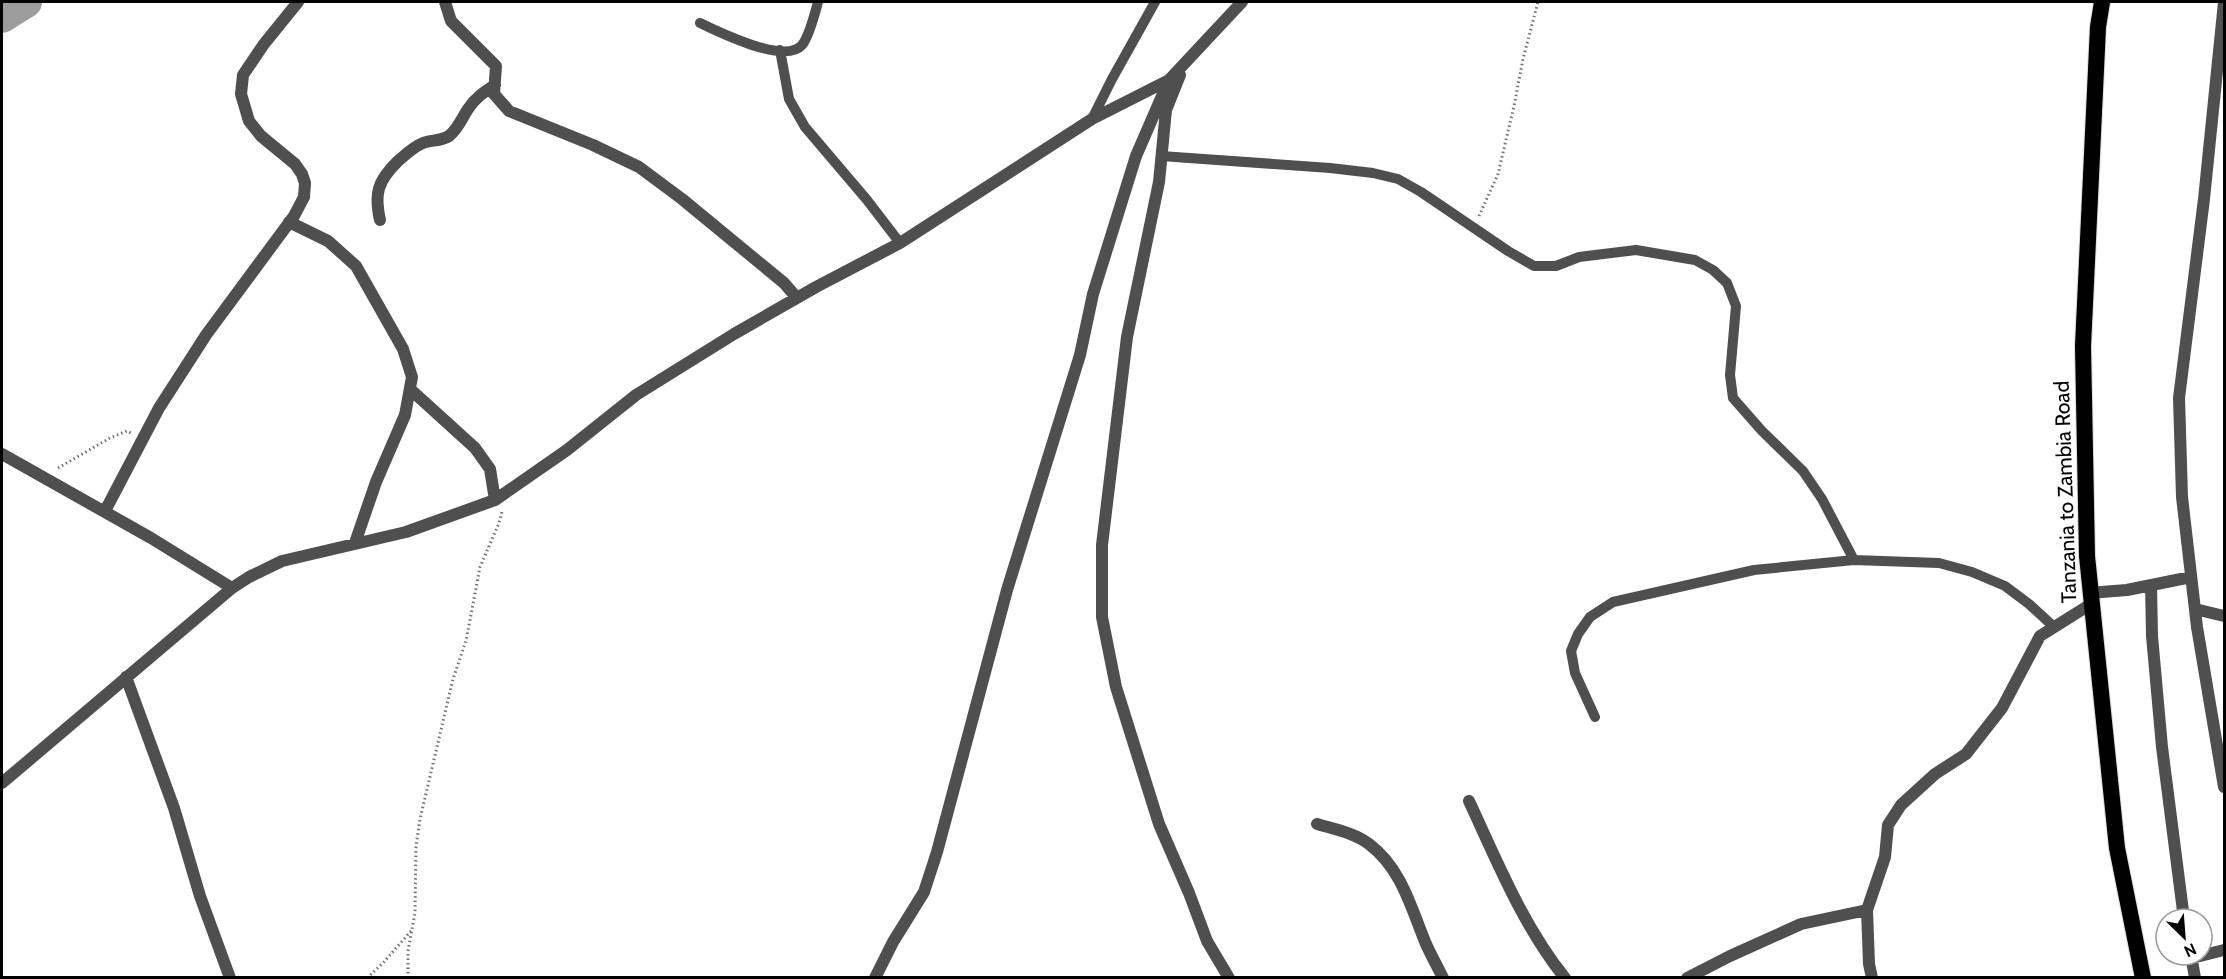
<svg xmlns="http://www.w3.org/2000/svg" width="2226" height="979" viewBox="0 0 2226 979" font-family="Cabin,sans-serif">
<rect width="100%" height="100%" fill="#fff"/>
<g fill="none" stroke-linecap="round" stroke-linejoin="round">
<path stroke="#9d9d9d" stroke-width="32" d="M2,17L26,2"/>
<defs>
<path id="trunk" d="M2102,2L2098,27L2083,346L2087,556L2117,848L2143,978"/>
</defs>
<use href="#trunk" stroke="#dbdbdb" stroke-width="18"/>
<path stroke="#717171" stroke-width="3" stroke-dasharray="1.5 3" stroke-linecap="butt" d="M1479,216L1498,174L1514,106L1523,59L1538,2
M58,468L110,438L127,431L131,433
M367,978L383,963L411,931
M408,978V951L415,913L416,846L420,819L453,679L466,641L480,567L499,523L502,512"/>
<path stroke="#4f4f4f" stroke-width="10" d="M700,23C719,32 785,65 802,45C809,37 815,13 818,2
M780,50L789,99L805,127L867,200L900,243
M1092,119L1112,79L1155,2
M1161,156L1330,168L1373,173L1398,179L1421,192L1508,251L1534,266H1556L1579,257L1636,250L1695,260L1713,270L1727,283L1736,306L1730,375L1733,398L1762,431L1803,471L1822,499L1854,560
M1595,717L1575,673L1571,651L1578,634L1590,617L1613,602L1754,570L1854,560L1939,563L1972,572L2005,586L2029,604L2054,627"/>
<path stroke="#4f4f4f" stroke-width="12" d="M445,2L451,21L496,66L494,94L509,111L593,145L639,167L682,199L784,283L797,298
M2224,2L2204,199L2179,398L2182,497L2197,627L2224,787
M1180,75L1166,110L1159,182L1127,337L1102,545V617L1116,687L1159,824L1189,893L1207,941L1229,978
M380,220C374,193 378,181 397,162C405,155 413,147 423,143C431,140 442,141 449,136C458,129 462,118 468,109C475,98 484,92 495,85
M289,222L328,241L356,266L403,349L412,377L405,415L376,482L355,543
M410,389L475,448L490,469L495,500
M2,454L151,538L232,588
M105,511L159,408L206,335L294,216L304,197L305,183L302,174L295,164L261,136L249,121L241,94L243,75L264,44L298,2
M2151,585L2152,636L2162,747L2184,919
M2089,593L2127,590L2191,577
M2195,609L2224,616
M126,677L174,808L200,896L230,978
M2,783L232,588L249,577L282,561L406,532L495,500L567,450L636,395L734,334L816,287L900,243L1092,119L1169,80
M1469,801C1497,861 1523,926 1565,978
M1317,824C1334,829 1355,833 1369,844C1402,869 1411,908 1426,944C1431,955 1437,966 1443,978
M2191,955L2195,978
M2192,958L2224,950
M875,978L893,942L924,892L937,852L1007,590L1080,355L1093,294L1136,156L1169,80L1242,2
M1687,978L1730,956L1801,924L1867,910
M1872,978L1869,964L1867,910L1885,857L1888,825L1901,805L1935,774L1966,754L2002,708L2040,636L2091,604"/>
<use href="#trunk" stroke="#000" stroke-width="16"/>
</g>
<g text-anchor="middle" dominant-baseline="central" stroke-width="4.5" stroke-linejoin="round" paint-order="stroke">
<g font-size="21" fill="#000" stroke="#fff">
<text transform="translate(2065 492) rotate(-92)">Tanzania to Zambia Road</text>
</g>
</g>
<rect width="2226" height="979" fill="none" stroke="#000000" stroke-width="6"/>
<g transform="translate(2184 937) rotate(155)"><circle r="28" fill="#ffffff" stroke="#999999" stroke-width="1.5"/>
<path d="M0-4.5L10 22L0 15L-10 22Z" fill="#000000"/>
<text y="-9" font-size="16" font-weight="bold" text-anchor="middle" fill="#000000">N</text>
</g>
</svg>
